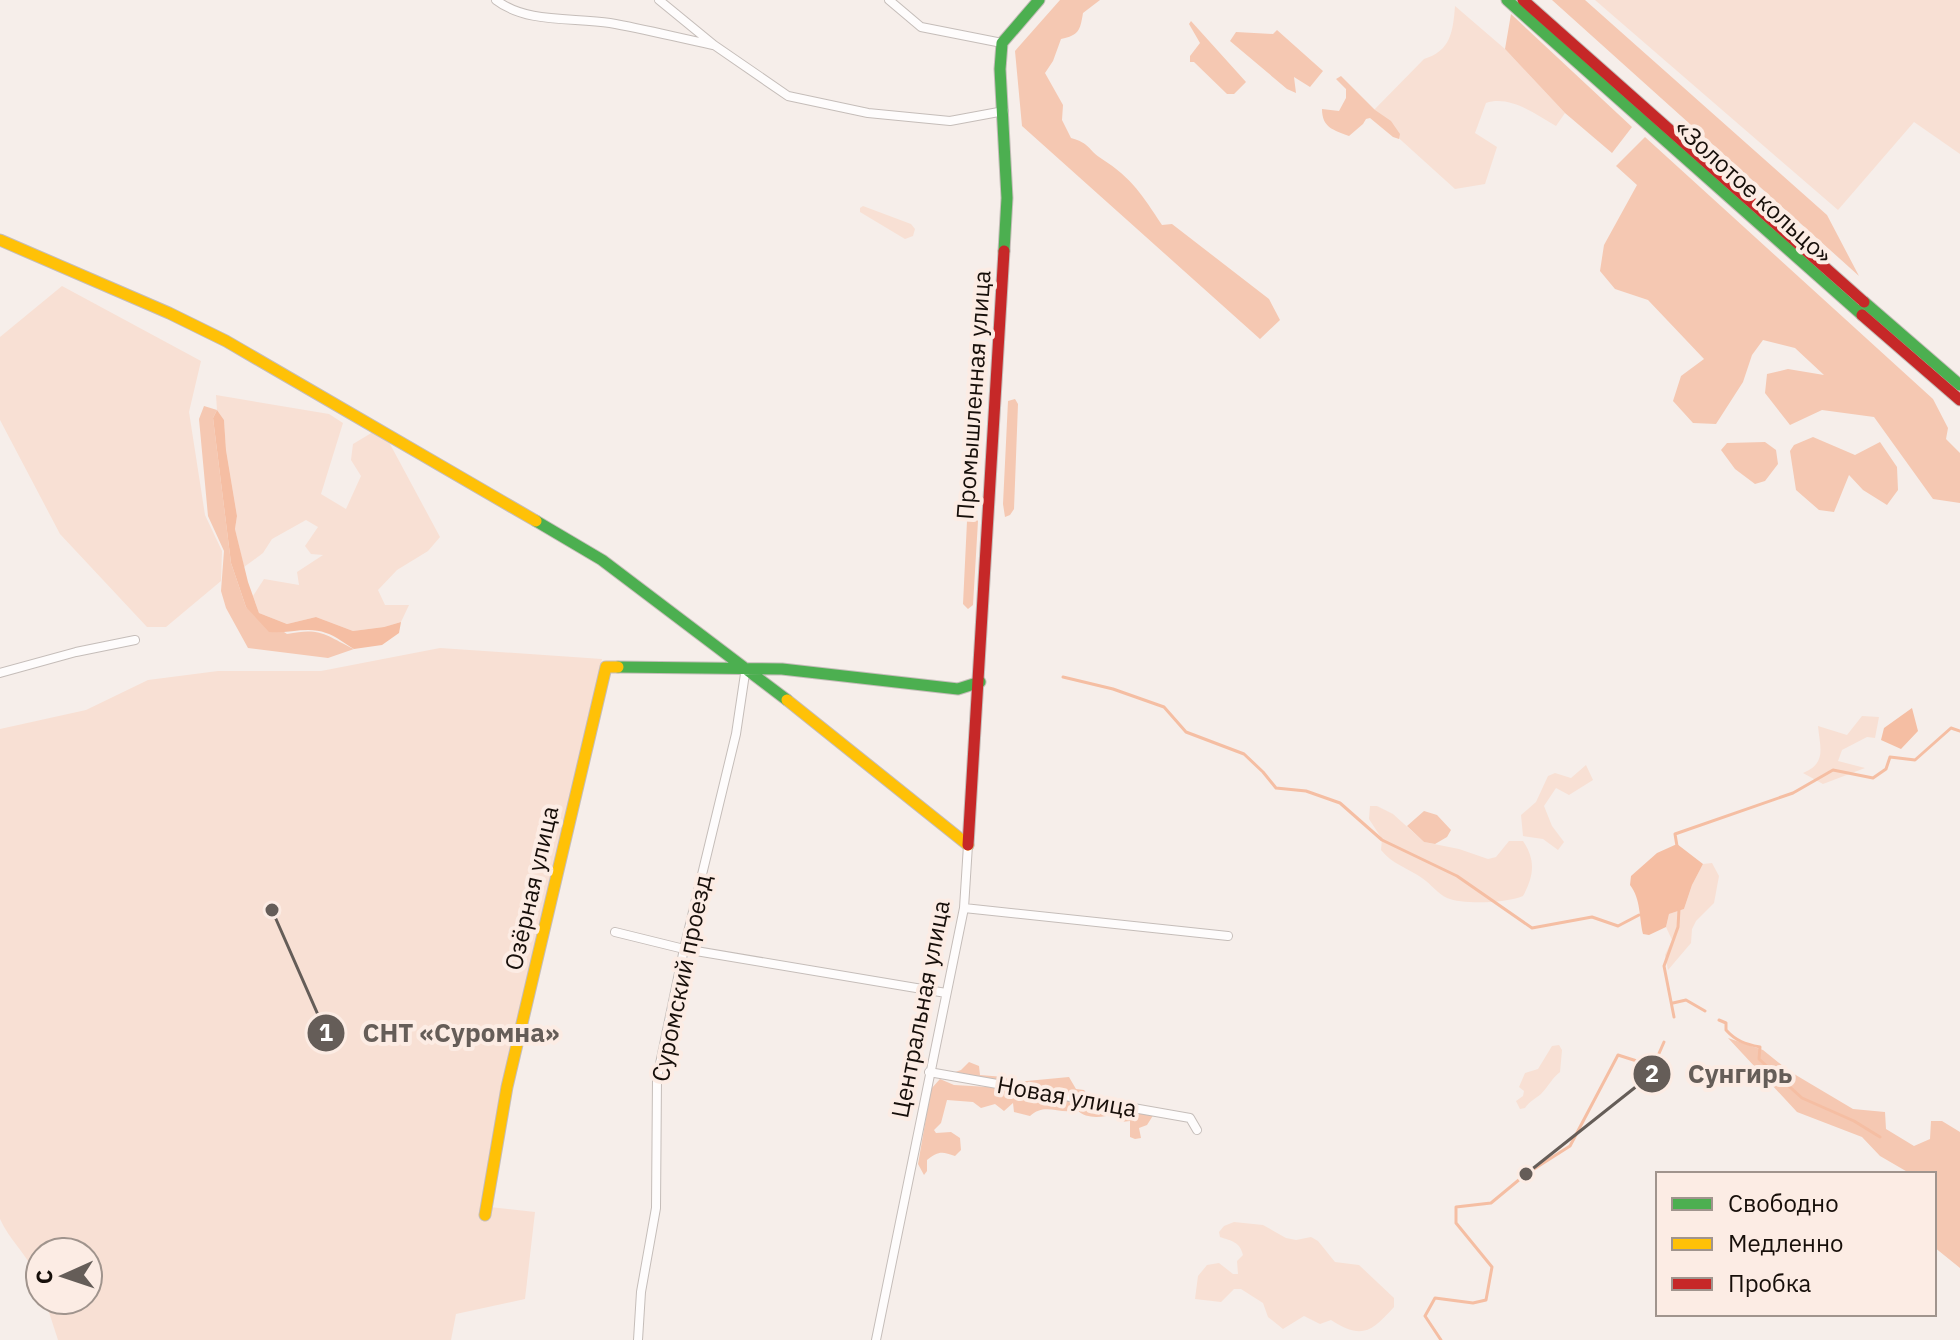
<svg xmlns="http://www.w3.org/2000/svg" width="1960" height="1340" viewBox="0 0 1960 1340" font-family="'IBM Plex Sans',sans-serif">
<rect width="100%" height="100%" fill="#f6eeea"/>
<path fill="#f8e0d4" d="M1595,0H1960V154L1914,122L1838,210Z
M1455,6L1505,49L1565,113L1556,126C1535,114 1510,95 1486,103L1475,133L1497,147L1485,184L1455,189L1371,113L1424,59C1451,51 1453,31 1455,6Z
M863,206L911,224L915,229L913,236L905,239L860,212V208Z
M62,286L201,361L189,412L205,515L222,551L221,581L166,627H147L60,534L0,420V337Z
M216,395L329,414L343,423L321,494L346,509L361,476L351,460L353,444L373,432L390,444L440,537L428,551L397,570L378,590L385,605H409L401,622L384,627L353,631L316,617L287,624L259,613L253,596L264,579L299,585L297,572L323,555L311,554L305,546L318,527L306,520L272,539L263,553L244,567L235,529L237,516L226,450L224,420L217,410Z
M440,648L602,659L501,1091L481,1206L535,1212L525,1299L456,1314L451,1340H58L45,1300H88V1252H40V1285C32,1259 11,1243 0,1219V729L86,710L148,680L218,671H321Z
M1862,716L1879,717L1875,738L1867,737L1842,750L1838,761L1865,768L1823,784L1803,773C1827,763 1820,748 1818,726L1847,735Z
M1586,765L1593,780L1569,795L1556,788L1544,806L1552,826L1564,842L1558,850L1543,839L1523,836L1521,815L1536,802L1548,776L1555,773L1571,778Z
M1370,806H1377L1393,814L1424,842L1459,849L1488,859L1496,857L1509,841H1523C1536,860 1534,876 1523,896C1506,903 1464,905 1447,898C1438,894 1431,884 1422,878C1408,868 1392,864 1381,850L1382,839L1369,819Z
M1712,863L1719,876L1714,903L1696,921L1692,929L1691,943L1668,970L1665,955L1672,940L1666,927L1669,914L1684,909L1692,885L1703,864Z
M1559,1045L1562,1050L1560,1072C1552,1078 1548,1087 1541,1094C1535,1099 1530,1101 1525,1108L1520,1109L1516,1101L1523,1096L1524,1091L1519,1087L1525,1073L1538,1069L1552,1046Z
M1234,1222L1263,1225L1286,1238L1296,1240L1311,1237L1318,1241L1335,1262L1359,1265L1394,1298V1307C1371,1332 1362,1340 1331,1320L1320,1324L1304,1316L1283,1329L1268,1317L1263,1303L1241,1289H1234L1221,1302L1195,1299L1198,1276L1207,1265L1219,1263L1233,1274H1238L1237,1261L1243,1255C1240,1242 1232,1241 1220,1237L1219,1232L1224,1226Z"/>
<path fill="#f5c8b2" d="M1060,0H1100L1083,13C1080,31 1079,35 1061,39L1053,61L1045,73L1063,105L1062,120L1071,138C1090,143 1088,150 1102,159C1133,179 1142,195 1162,225L1172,224L1269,299L1280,320L1260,339L1022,126L1015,51Z
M1552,0H1585L1827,215L1859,276Z
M1511,14L1632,127L1612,153L1565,113L1505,49Z
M1191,21L1246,82L1234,94H1227L1194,62H1190V56L1200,43L1189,24Z
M1277,30L1323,71L1310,87L1294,77L1296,93L1287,89L1230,41L1236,32L1273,34Z
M1341,76L1375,110L1391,121L1400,134L1399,139L1393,137L1370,118L1366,119L1363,124L1349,136C1334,130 1322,128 1322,109L1339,111L1346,98V89L1336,79Z
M1645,137L1933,399L1948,428L1946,439L1960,453V503L1933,499L1874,417L1822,410L1790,425L1765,393L1767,374L1788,369L1824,375L1795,348L1763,340L1752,355L1743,382L1716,424L1693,423L1673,401L1681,376L1704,359L1648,300L1615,289L1600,271L1604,245L1637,185L1616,166Z
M1015,399L1018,404L1014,509L1010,515L1005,517L1003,504L1008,401Z
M204,406L217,410L213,418L231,563L246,607L287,634C321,627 325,635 354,649L328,658L248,648L226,608L221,591L224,551L208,516L199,419Z
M1813,437L1855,455L1880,442L1897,467L1898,490L1887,505L1863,490L1849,475L1834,512L1819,510L1796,490L1790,451L1794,445Z
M1765,442L1776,450L1778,464L1765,481L1755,484L1735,469L1721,450L1727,443Z
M973,516L978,521L973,605L968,609L963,604L967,521Z
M1424,811L1437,815L1451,830L1447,837L1435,844L1424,842L1407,826Z
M1728,1038L1763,1050L1789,1071L1853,1109L1885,1112L1886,1129L1914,1146L1930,1139L1931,1121H1942L1960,1132V1268L1934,1247V1174H1911L1880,1156L1862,1137L1797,1112Z
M969,1062L979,1066L980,1075L1004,1077L1016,1082L1069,1077L1076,1089L1084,1090L1087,1094L1086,1097L949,1074L961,1070Z
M940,1079L954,1085L989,1087L1154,1114L1147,1125L1139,1128L1141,1138L1135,1139L1130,1137V1121L1121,1122L1116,1114C1103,1117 1087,1120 1077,1110C1059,1115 1045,1102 1030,1116L1014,1112L1013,1103L1004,1111L995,1104L981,1108L973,1102L947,1100L941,1123L934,1130L936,1133L951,1132L960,1138L961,1150L955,1156C942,1151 938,1151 927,1160V1171L924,1175L918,1164L931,1089Z"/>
<path fill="#f5bea3" d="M217,410L224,420L226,450L237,516L235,529L248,582L259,613L287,624L316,617L353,631L384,627L401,622L399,633L382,645L354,649C345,644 336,636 326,633C308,626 288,634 269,632L246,607L231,563L213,418Z
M1912,708L1918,731L1901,749L1881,740L1884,728Z
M1677,844L1703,864L1692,885L1684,909L1669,914L1666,927L1649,935L1643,934C1639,917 1641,899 1630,885L1631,876L1657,853Z"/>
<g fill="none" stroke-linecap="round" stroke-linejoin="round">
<path stroke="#f5bea3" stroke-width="3" d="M1063,677L1113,689L1164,707L1186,732L1244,754L1263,772L1276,788L1306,791L1340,803L1382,840L1457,876L1532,928L1592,917L1618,926L1639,915
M1677,846L1675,834L1793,793L1833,770L1873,778L1886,769L1890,757L1915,760L1951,728L1960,731
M1673,1003L1686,1000L1705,1011
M1674,1017L1664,966L1678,927L1679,909
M1719,1020L1726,1023V1030C1736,1041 1745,1044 1760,1047L1759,1059L1802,1098L1854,1121L1880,1137
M1441,1340L1425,1316L1435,1298L1473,1303L1486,1300L1492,1267L1456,1223V1207L1491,1203L1526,1174L1570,1146L1618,1055L1643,1063L1657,1058L1664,1042"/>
<defs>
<path id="street" d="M496,0C527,24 574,17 610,23C644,29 679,38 713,45
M659,0L714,45L788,96L868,113L950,121L1004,111
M889,0L921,27L1002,43
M0,673L76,652L135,640
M964,908L1228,936
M615,932L684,949L946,993
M929,1072L1190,1118L1197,1130
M638,1340L641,1292L656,1208L657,1078L684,949L736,734L746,667
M876,1340L964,908L968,845"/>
<path id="fast" d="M1507,0L1862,315
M1004,251L1007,198L1000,69L1002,43L1039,0
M1864,302L1960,385
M536,521L602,560L787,700
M618,667L782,669L958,689L980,682"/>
<path id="slow" d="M0,240L169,313L226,341L536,521
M787,700L968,845
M485,1215L507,1087L606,667H618"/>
<path id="jam" d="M1523,0L1864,302
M1862,315L1960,400
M968,845L1004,251"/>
</defs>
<use href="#street" stroke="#c5bdb9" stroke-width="10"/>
<use href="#fast" stroke="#c5bdb9" stroke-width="13"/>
<use href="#slow" stroke="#c5bdb9" stroke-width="13"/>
<use href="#jam" stroke="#c5bdb9" stroke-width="13"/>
<use href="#street" stroke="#fefcfc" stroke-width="8"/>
<use href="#fast" stroke="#4caf50" stroke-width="11"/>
<use href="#slow" stroke="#ffc107" stroke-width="11"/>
<use href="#jam" stroke="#c62828" stroke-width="11"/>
</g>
<g text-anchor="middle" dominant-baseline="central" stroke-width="8" stroke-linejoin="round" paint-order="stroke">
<g font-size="24" fill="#170f0a" stroke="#fcece4">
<text transform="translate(1754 191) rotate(42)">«Золотое кольцо»</text>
<text transform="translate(973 395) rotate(-86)">Промышленная улица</text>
<text transform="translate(531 888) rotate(-77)">Озёрная улица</text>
<text transform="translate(681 978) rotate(-78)">Суромский проезд</text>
<text transform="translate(920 1009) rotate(-79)">Центральная улица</text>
<text transform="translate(1067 1096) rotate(10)">Новая улица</text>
</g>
</g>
<path fill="none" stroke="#655d58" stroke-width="3" d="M272 910L326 1033M1526 1174L1652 1074"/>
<g fill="#655d58" stroke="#fcece4" stroke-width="3">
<circle cx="272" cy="910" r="8"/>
<circle cx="1526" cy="1174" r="8"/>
<circle cx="326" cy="1033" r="20"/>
<circle cx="1652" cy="1074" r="20"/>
</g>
<g font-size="24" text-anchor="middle" font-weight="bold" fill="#fff">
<text x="326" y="1041">1</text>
<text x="1652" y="1082">2</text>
</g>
<g font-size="26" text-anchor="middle" font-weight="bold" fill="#655d58" stroke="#fcece4" stroke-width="8" stroke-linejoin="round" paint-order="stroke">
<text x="461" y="1042">СНТ «Суромна»</text>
<text x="1740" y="1083">Сунгирь</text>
</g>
<rect x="1656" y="1172" width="280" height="144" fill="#fcece4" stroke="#a0948d" stroke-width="2"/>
<rect x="1672" y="1198" width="40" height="12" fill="#4caf50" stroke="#a0948d" stroke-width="2"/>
<text x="1728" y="1212" font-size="24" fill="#170f0a">Свободно</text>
<rect x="1672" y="1238" width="40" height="12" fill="#ffc107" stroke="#a0948d" stroke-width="2"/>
<text x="1728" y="1252" font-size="24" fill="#170f0a">Медленно</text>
<rect x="1672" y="1278" width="40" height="12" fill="#c62828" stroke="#a0948d" stroke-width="2"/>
<text x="1728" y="1292" font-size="24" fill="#170f0a">Пробка</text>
<g transform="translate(64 1276) rotate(267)"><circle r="38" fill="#fcece4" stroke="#a0948d" stroke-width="2"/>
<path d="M0-6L14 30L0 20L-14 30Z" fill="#655d58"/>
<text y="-12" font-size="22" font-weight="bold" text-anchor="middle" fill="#170f0a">С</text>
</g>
</svg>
